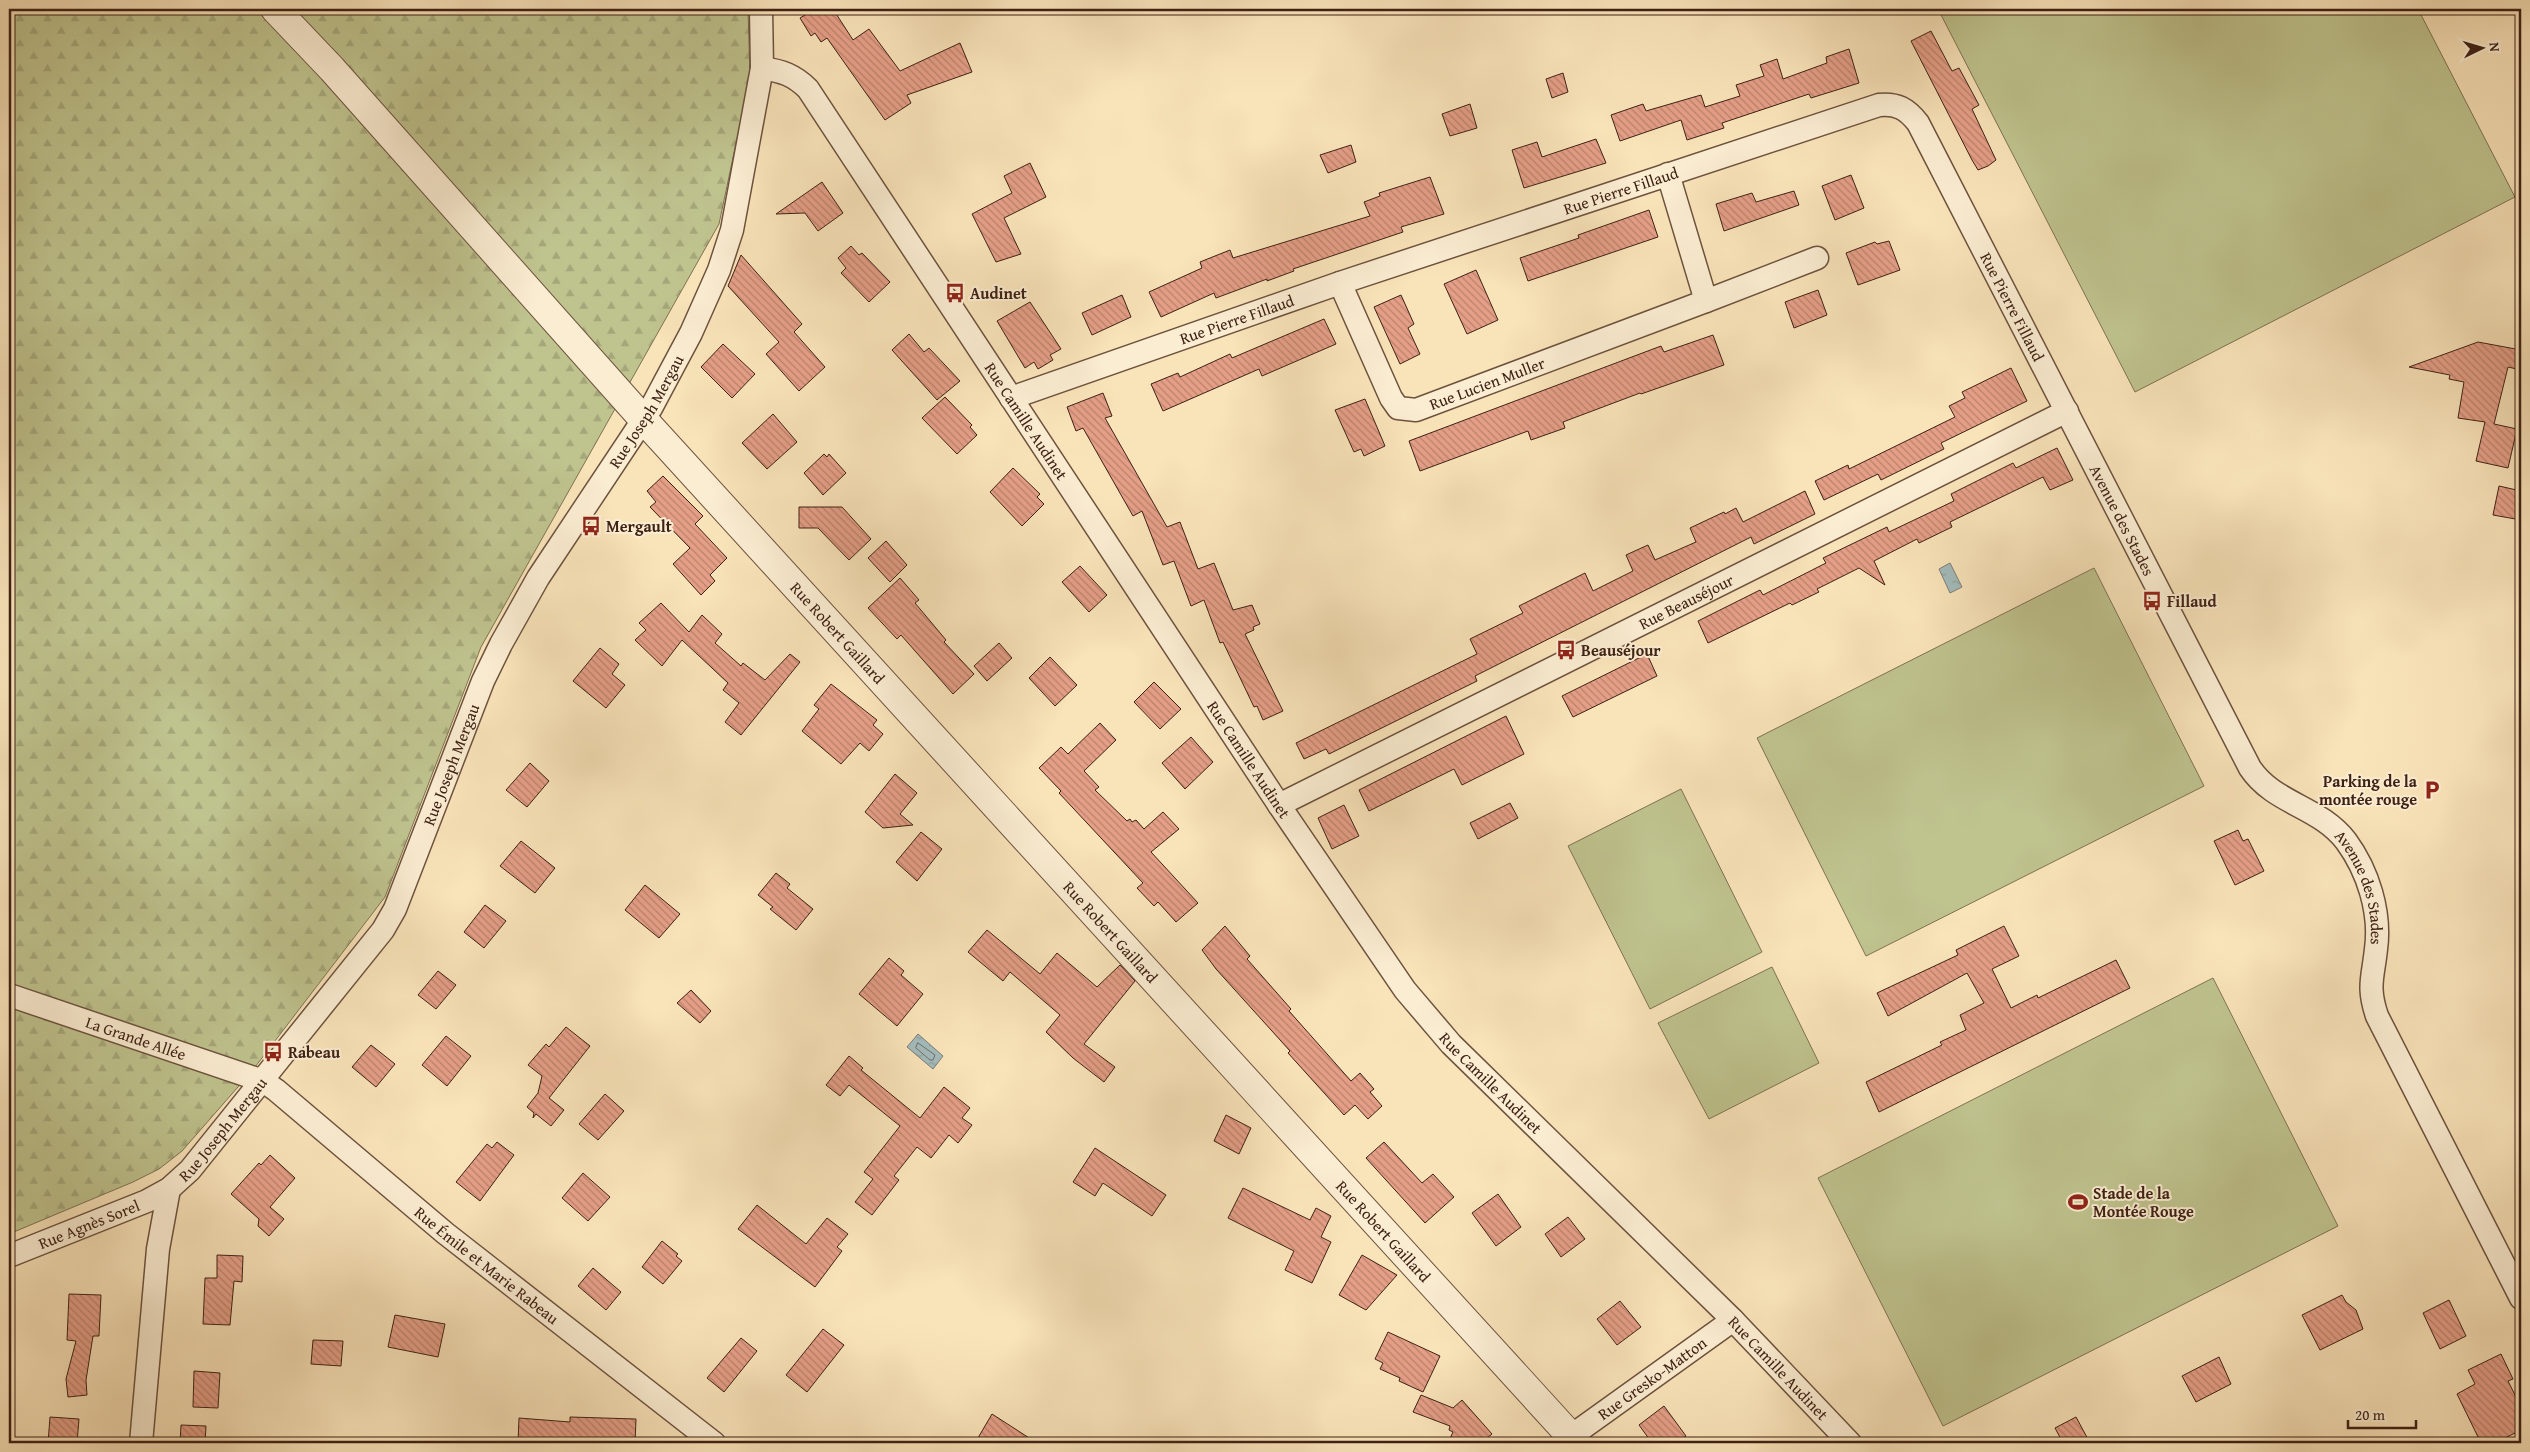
<svg xmlns="http://www.w3.org/2000/svg" width="2530" height="1452" viewBox="0 0 2530 1452" font-family="'Gentium Book Plus',serif">
<defs>
<pattern id="forest-firs" width="22" height="20" patternUnits="userSpaceOnUse" patternTransform="scale(1.25)"><rect width="22" height="20" fill="#bfc38e"/><path d="M5 1l3.5 6h-7zM16 11l3.5 6h-7z" fill="#a5a77a"/></pattern>
<pattern id="water-ripples" width="26" height="14" patternUnits="userSpaceOnUse" patternTransform="scale(1.25)"><rect width="26" height="14" fill="#a3bbbb"/><path d="M2 4q2-2 4 0t4 0M15 11q2-2 4 0t4 0" fill="none" stroke="#8da0a0"/></pattern>
<pattern id="building-back-hatch" width="6" height="6" patternUnits="userSpaceOnUse" patternTransform="scale(1.25)"><rect width="6" height="6" fill="#e59f87"/><path d="M-1 5l2 2M0 0l6 6M5-1l2 2" fill="none" stroke="#bb816d"/></pattern>
</defs>
<rect width="100%" height="100%" fill="#f9e3b9"/>
<filter id="stains"><feTurbulence type="fractalNoise" baseFrequency=".004" numOctaves="4"/><feColorMatrix values="0 0 0 0 .2 0 0 0 0 .09 0 0 0 0 .02 0 0 0 .5 -.17"/></filter>
<radialGradient id="worn" r=".72"><stop offset=".6" stop-color="#630" stop-opacity="0"/><stop offset="1" stop-color="#630" stop-opacity=".3"/></radialGradient>
<path fill="url(#forest-firs)" stroke="#7e7252" d="M9,9H748L750,77L719,224L481,647L385,897L252,1071L182,1151L159,1169L133,1182L9,1234Z"/>
<path fill="#bfc38e" stroke="#7e7252" d="M1938,9H2418L2515,197L2135,392Z
M2094,568L2204,786L1866,956L1757,738Z
M1681,789L1762,952L1650,1009L1568,846Z
M1772,967L1819,1063L1709,1119L1658,1023Z
M2213,978L2338,1226L1943,1426L1818,1178Z"/>
<path fill="url(#water-ripples)" stroke="#7b7d79" d="M1950,563L1962,587L1950,593L1939,569Z
M918,1034L943,1056L933,1069L907,1047Z"/>
<g fill="none" stroke-linecap="round" stroke-linejoin="round">
<path stroke="#706e68" stroke-width="1" d="M918,1043L935,1055L933,1060H930L916,1048Z"/>
</g>
<path fill="url(#building-back-hatch)" stroke="#3e2115" d="M815,9H833L853,40L869,29L900,71L960,43L972,72L907,95L911,103L885,120L827,38L821,42L815,33L811,36L800,18Z
M1931,31L1952,71L1959,68L1979,105L1972,109L1996,160L1988,166L1978,170L1972,160L1911,41Z
M1849,49L1859,83L1811,98L1809,94L1722,123L1724,128L1687,140L1681,120L1620,141L1611,115L1643,104L1646,111L1701,95L1705,107L1740,96L1736,85L1764,76L1760,65L1777,59L1783,79L1827,63L1826,57Z
M1563,73L1568,92L1552,98L1546,79Z
M1470,104L1477,128L1450,136L1442,114Z
M1596,139L1606,163L1524,188L1512,150L1537,142L1542,157Z
M1351,145L1356,162L1328,173L1320,155Z
M1030,163L1046,197L1004,218L1021,254L996,262L972,214L1012,193L1004,176Z
M1851,175L1864,208L1835,220L1822,186Z
M1430,177L1444,214L1401,227L1403,232L1293,269L1294,271L1267,281V279L1216,298L1214,293L1161,317L1149,292L1202,268L1200,262L1230,250L1233,258L1370,216L1364,202L1380,196L1379,193Z
M822,182L843,213L818,231L805,213L776,214Z
M1794,191L1799,205L1724,231L1716,204L1752,193L1756,202Z
M1649,210L1658,237L1528,281L1520,258L1579,238L1578,235Z
M1889,241L1900,270L1858,285L1846,253L1875,242L1877,244Z
M851,246L859,255L862,253L890,282L869,302L841,273L846,268L838,258Z
M741,255L802,324L794,332L825,367L799,391L766,354L779,342L728,286Z
M1476,270L1498,320L1467,334L1444,284Z
M1818,290L1827,315L1794,328L1785,302Z
M1122,295L1131,317L1092,335L1082,313Z
M1401,295L1414,324L1408,328L1420,354L1400,364L1374,307Z
M1030,302L1061,349L1050,355L1053,360L1038,369L1034,362L1025,368L997,321Z
M1324,319L1336,344L1262,376L1259,369L1163,411L1151,384L1178,373L1180,377L1230,354L1232,358Z
M909,334L924,352L929,348L960,381L937,400L892,350Z
M1713,335L1724,365L1641,394L1640,393L1563,422L1565,428L1531,440L1528,431L1420,471L1409,441L1661,346L1664,352Z
M2478,342L2521,350V370L2508,367L2494,424L2517,429L2508,468L2476,461L2485,422L2458,418L2464,382L2449,379L2450,375L2409,367Z
M723,344L755,374L732,398L701,367Z
M2011,368L2027,401L1941,443L1944,449L1881,480L1878,474L1824,500L1815,481L1848,465L1849,469L1955,417L1949,406L1965,398L1962,392Z
M1103,393L1112,416L1105,418L1167,527L1180,522L1198,569L1214,563L1233,610L1252,605L1260,624L1253,627L1254,630L1245,634L1283,711L1263,720L1257,706L1254,707L1223,642L1220,643L1204,600L1191,606L1174,561L1163,565L1142,511L1133,516L1083,428L1076,431L1067,407Z
M945,397L972,425L970,427L977,435L957,454L922,418Z
M1365,399L1385,446L1364,456L1361,449L1354,452L1335,410Z
M773,414L797,442L767,469L742,443Z
M2057,448L2073,480L2050,490L2043,477L1950,522L1952,527L1919,543L1917,539L1874,561L1885,585L1859,568L1817,589L1819,592L1792,605L1790,603L1708,643L1698,621L1760,590L1763,595L1826,563L1823,558L1887,527L1889,532L1954,501L1951,494L2013,463L2016,468Z
M824,454L827,457L829,454L846,473L823,495L804,473Z
M1013,468L1040,494L1037,497L1044,504L1022,526L990,492Z
M663,476L703,516L695,524L727,558L710,575L715,581L701,595L673,564L690,548L650,507L656,502L647,491Z
M2499,486L2521,491V520L2493,515Z
M1805,491L1815,514L1754,544L1751,537L1475,676L1477,681L1329,754L1326,749L1304,759L1296,743L1477,654L1470,639L1523,613L1519,606L1585,573L1593,591L1633,571L1626,555L1648,545L1655,560L1696,542L1690,528L1724,512L1725,514L1736,508L1743,522Z
M799,507H842L871,539L849,560L818,528H799Z
M886,541L907,565L890,582L868,558Z
M1080,566L1107,595L1089,612L1062,582Z
M900,578L919,600L915,603L946,640L944,642L974,674L953,694L901,635L897,639L868,608Z
M661,603L689,632L702,615L722,634L715,643L741,666L743,663L765,680L790,654L800,662L741,735L725,722L739,703L723,690L728,683L682,640L662,666L635,640L646,630L639,623Z
M999,643L1012,658L987,681L974,666Z
M600,648L619,664L612,674L625,685L606,708L573,681Z
M1647,654L1657,676L1573,717L1562,696Z
M1050,657L1077,685L1055,706L1029,678Z
M1154,682L1181,709L1160,729L1134,702Z
M831,684L877,720L873,725L883,734L869,751L860,743L841,764L802,731L819,709L814,705Z
M1506,716L1524,754L1462,785L1454,769L1369,811L1359,790Z
M1100,723L1116,740L1084,771L1099,787L1095,790L1127,821L1130,819L1132,822L1136,820L1144,829L1163,812L1179,829L1151,852L1198,903L1176,922L1158,902L1154,906L1137,888L1143,883L1059,793L1061,791L1039,768L1061,747L1068,754Z
M1191,737L1213,762L1185,789L1162,763Z
M530,763L549,781L527,807L506,790Z
M895,774L917,793L900,814L913,825L883,828L865,812Z
M1510,803L1518,818L1478,839L1470,823Z
M1344,805L1359,836L1332,849L1318,818Z
M2238,830L2243,841L2248,839L2264,871L2235,885L2214,841Z
M921,832L942,849L917,881L896,862Z
M521,841L555,868L535,893L500,866Z
M776,873L790,884L787,888L813,909L796,930L770,909L773,907L758,895Z
M645,885L680,914L659,938L625,910Z
M485,905L506,921L484,948L464,932Z
M1225,926L1250,956L1247,959L1291,1009L1289,1011L1351,1081L1360,1073L1374,1089L1370,1092L1382,1106L1368,1119L1355,1105L1344,1115L1288,1053L1290,1051L1216,969L1202,950Z
M2004,926L2019,956L1992,969L2011,1008L2037,995L2038,998L2116,960L2130,988L1879,1112L1866,1082L1942,1045L1940,1042L1966,1030L1960,1015L1984,1003L1967,973L1888,1016L1877,993L1958,955L1956,950Z
M987,930L1040,974L1057,953L1097,987L1120,965L1135,981L1084,1044L1115,1067L1104,1082L1073,1058L1046,1032L1060,1015L1010,972L1003,981L968,952Z
M889,958L904,971L901,975L923,994L897,1026L859,994Z
M438,971L456,985L436,1009L418,995Z
M691,990L711,1011L700,1023L677,1003Z
M566,1027L590,1046L549,1098L564,1110L551,1126L536,1114L533,1118L534,1113L527,1107L538,1093L542,1076L528,1065L546,1044L549,1047Z
M446,1036L471,1056L447,1086L422,1065Z
M371,1045L395,1064L376,1087L352,1067Z
M849,1056L863,1068L861,1070L920,1118L944,1087L970,1108L962,1118L972,1125L958,1143L949,1135L931,1158L917,1147L894,1176L899,1180L872,1215L855,1202L873,1179L864,1172L900,1126L849,1085L840,1096L826,1085Z
M605,1094L624,1111L598,1140L579,1124Z
M1226,1115L1251,1128L1239,1154L1214,1141Z
M497,1142L514,1155L480,1201L456,1182L487,1144L492,1148Z
M1384,1142L1422,1183L1433,1174L1454,1197L1425,1223L1366,1158Z
M1095,1148L1166,1195L1152,1216L1103,1183L1095,1196L1073,1182Z
M270,1155L295,1178L270,1207L284,1219L269,1236L258,1226L259,1219L231,1194L259,1163L261,1165Z
M583,1173L610,1197L588,1221L562,1198Z
M1243,1188L1310,1220L1316,1208L1331,1216L1321,1237L1331,1242L1312,1283L1285,1270L1294,1251L1228,1218Z
M1498,1194L1521,1227L1496,1246L1472,1213Z
M757,1205L806,1244L827,1218L848,1234L837,1247L842,1251L815,1287L738,1229Z
M1568,1217L1585,1239L1561,1257L1545,1234Z
M662,1241L678,1254L676,1256L682,1261L663,1284L642,1267Z
M217,1255L243,1256L242,1282L234,1281L230,1325L203,1324L205,1278H217Z
M1362,1255L1397,1275L1366,1310L1339,1295Z
M593,1268L621,1292L606,1310L578,1286Z
M69,1294L101,1295L99,1336H93L86,1380L87,1395L68,1397L66,1379L76,1341L67,1340Z
M2342,1295L2346,1302L2356,1310L2363,1329L2320,1350L2302,1315Z
M2449,1300L2466,1336L2440,1349L2423,1313Z
M1620,1301L1641,1327L1617,1345L1597,1319Z
M395,1315L445,1324L438,1357L388,1347Z
M823,1329L844,1345L807,1392L786,1375Z
M1388,1332L1440,1356L1423,1392L1399,1381L1400,1378L1380,1369L1383,1363L1375,1359Z
M741,1338L757,1351L724,1392L707,1378Z
M313,1340L343,1341L341,1366L311,1364Z
M2501,1354L2513,1379L2508,1381L2521,1407V1430L2495,1443H2481L2457,1394L2475,1384L2468,1370Z
M2219,1357L2231,1384L2196,1402L2182,1376Z
M194,1371L220,1373L218,1408L193,1407Z
M1421,1395L1453,1408L1462,1400L1492,1434L1481,1443H1448L1453,1432L1449,1430L1450,1426L1413,1412Z
M1664,1406L1686,1436L1675,1443H1652L1639,1425Z
M992,1414L1037,1443H975Z
M50,1417L79,1419L77,1443H48Z
M570,1417L636,1419L635,1443H518L519,1418L570,1422Z
M2076,1417L2090,1443H2063L2055,1428Z
M181,1425L206,1426L205,1443H180Z"/>
<g fill="none" stroke-linecap="round" stroke-linejoin="round">
<defs>
<g id="minor">
<path id="s1" d="M762,68C782,71 794,75 808,89L1279,805L1405,990L1451,1044L1733,1320L1850,1443"/>
<path id="s2" d="M1340,283L1391,398L1398,408L1416,410L1706,301L1668,174"/>
<path d="M1706,301L1817,258"/>
<path id="s3" d="M1011,398L1340,283L1879,105C1897,103 1907,109 1918,123L2250,768C2274,804 2319,806 2346,841C2368,871 2381,912 2376,949C2373,978 2367,986 2377,1016L2521,1298"/>
<path id="s4" d="M1279,805L2067,411"/>
<path id="s5" d="M9,995L263,1081L276,1090L445,1233L714,1443"/>
<path id="s6" d="M9,1256L147,1201L169,1189L190,1170L383,930L395,909L483,681L501,644L538,578L651,408L691,333L719,270L732,230L762,68L761,9"/>
<path id="s7" d="M1572,1438L1581,1429L1733,1320"/>
<path d="M141,1443L158,1249L169,1189"/>
</g>
<g id="tertiary">
<path id="s8" d="M275,9L332,69L643,419L1577,1443"/>
</g>
</defs>
<use href="#minor" stroke="#6d523e" stroke-width="25"/>
<use href="#tertiary" stroke="#6d523e" stroke-width="30"/>
<use href="#minor" stroke="#fbedd2" stroke-width="22"/>
<use href="#tertiary" stroke="#fbedd2" stroke-width="28"/>
</g>
<defs>
<symbol id="bus-bare" viewBox="-9 -9 18 18"><path d="M-5-6H5V4H4V6H2V4H-2V6H-4V4H-5ZM-3.5-4V0h7V-4ZM-3.5 1.2v1.5H-2V1.2ZM2 1.2v1.5H3.5V1.2Z" fill="#8f2418" stroke="#fbedd2" stroke-width="2.5" paint-order="stroke"/></symbol>
<symbol id="parking-bare" viewBox="-9 -9 18 18"><path d="M-3.5-5.5H1a3.5 3.5 0 0 1 0 7H-1V5.5H-3.5ZM-1-3.4V-.6H.8a1.4 1.4 0 0 0 0-2.8Z" fill="#8f2418" stroke="#fbedd2" stroke-width="2.5" paint-order="stroke"/></symbol>
<symbol id="stadium-bare" viewBox="-9 -9 18 18"><path d="M0-5a6.5 5 0 1 0 0 10a6.5 5 0 1 0 0-10ZM-3.5-1.8h7v3.6h-7Z" fill="#8f2418" stroke="#fbedd2" stroke-width="2.5" paint-order="stroke"/></symbol>
</defs>
<g fill-rule="evenodd">
<use href="#bus-bare" x="941" y="279" width="28" height="28"/>
<use href="#bus-bare" x="577" y="512" width="28" height="28"/>
<use href="#bus-bare" x="2138" y="587" width="28" height="28"/>
<use href="#bus-bare" x="1552" y="636" width="28" height="28"/>
<use href="#parking-bare" x="2418" y="776" width="28" height="28"/>
<use href="#bus-bare" x="259" y="1038" width="28" height="28"/>
<use href="#stadium-bare" x="2064" y="1188" width="28" height="28"/>
</g>
<g text-anchor="middle" dominant-baseline="central" stroke-width="4" stroke-linejoin="round" paint-order="stroke">
<g font-size="16" fill="#3e2115" stroke="#fbedd2">
<text stroke="none"><textPath href="#s3" startOffset="644">Rue Pierre Fillaud</textPath></text>
<text stroke="none"><textPath href="#s3" startOffset="1168">Rue Pierre Fillaud</textPath></text>
<text stroke="none"><textPath href="#s3" startOffset="239">Rue Pierre Fillaud</textPath></text>
<text stroke="none"><textPath href="#s2" startOffset="232">Rue Lucien Muller</textPath></text>
<text stroke="none"><textPath href="#s6" startOffset="1094">Rue Joseph Mergau</textPath></text>
<text stroke="none"><textPath href="#s1" startOffset="449">Rue Camille Audinet</textPath></text>
<text stroke="none"><textPath href="#s3" startOffset="1408">Avenue des Stades</textPath></text>
<text stroke="none"><textPath href="#s4" startOffset="455">Rue Beauséjour</textPath></text>
<text stroke="none"><textPath href="#s8" startOffset="840">Rue Robert Gaillard</textPath></text>
<text stroke="none"><textPath href="#s1" startOffset="854">Rue Camille Audinet</textPath></text>
<text stroke="none"><textPath href="#s6" startOffset="689">Rue Joseph Mergau</textPath></text>
<text stroke="none"><textPath href="#s3" startOffset="1858">Avenue des Stades</textPath></text>
<text stroke="none"><textPath href="#s8" startOffset="1245">Rue Robert Gaillard</textPath></text>
<text stroke="none"><textPath href="#s5" startOffset="134">La Grande Allée</textPath></text>
<text stroke="none"><textPath href="#s1" startOffset="1259">Rue Camille Audinet</textPath></text>
<text stroke="none"><textPath href="#s6" startOffset="254">Rue Joseph Mergau</textPath></text>
<text stroke="none"><textPath href="#s6" startOffset="86">Rue Agnès Sorel</textPath></text>
<text stroke="none"><textPath href="#s8" startOffset="1650">Rue Robert Gaillard</textPath></text>
<text stroke="none"><textPath href="#s5" startOffset="558">Rue Émile et Marie Rabeau</textPath></text>
<text stroke="none"><textPath href="#s1" startOffset="1664">Rue Camille Audinet</textPath></text>
<text stroke="none"><textPath href="#s7" startOffset="100">Rue Gresko-Matton</textPath></text>
</g>
<g font-size="16" font-weight="bold" fill="#3e2115" stroke="#fbedd2" text-anchor="start">
<text x="970" y="293">Audinet</text>
<text x="606" y="526">Mergault</text>
<text x="2167" y="601">Fillaud</text>
<text x="1581" y="650">Beauséjour</text>
<text x="2417" y="781" text-anchor="end">Parking de la<tspan x="2417" dy="18">montée rouge</tspan></text>
<text x="288" y="1052">Rabeau</text>
<text x="2093" y="1193">Stade de la<tspan x="2093" dy="18">Montée Rouge</tspan></text>
</g>
</g>
<rect width="2530" height="1452" fill="none" stroke="#f9e3b9" stroke-width="30"/>
<rect x="10" y="10" width="2510" height="1432" fill="none" stroke="#3e2115" stroke-width="2.5"/>
<rect x="15" y="15" width="2500" height="1422" fill="none" stroke="#3e2115"/>
<g transform="translate(2482 48) rotate(85)" stroke="#fbedd2" stroke-width="4" paint-order="stroke">
<path d="M0-4L9 19L0 12L-9 19Z" fill="#3e2115"/>
<text y="-8" font-size="14" font-weight="bold" text-anchor="middle" fill="#3e2115">N</text>
</g>
<path d="M2348 1420v8h68v-8" fill="none" stroke="#3e2115" stroke-width="2.5"/>
<text x="2355" y="1420" font-size="15" fill="#3e2115" stroke="#fbedd2" stroke-width="4" paint-order="stroke">20 m</text>
<rect width="100%" height="100%" filter="url(#stains)"/>
<rect width="100%" height="100%" fill="url(#worn)"/>
</svg>
